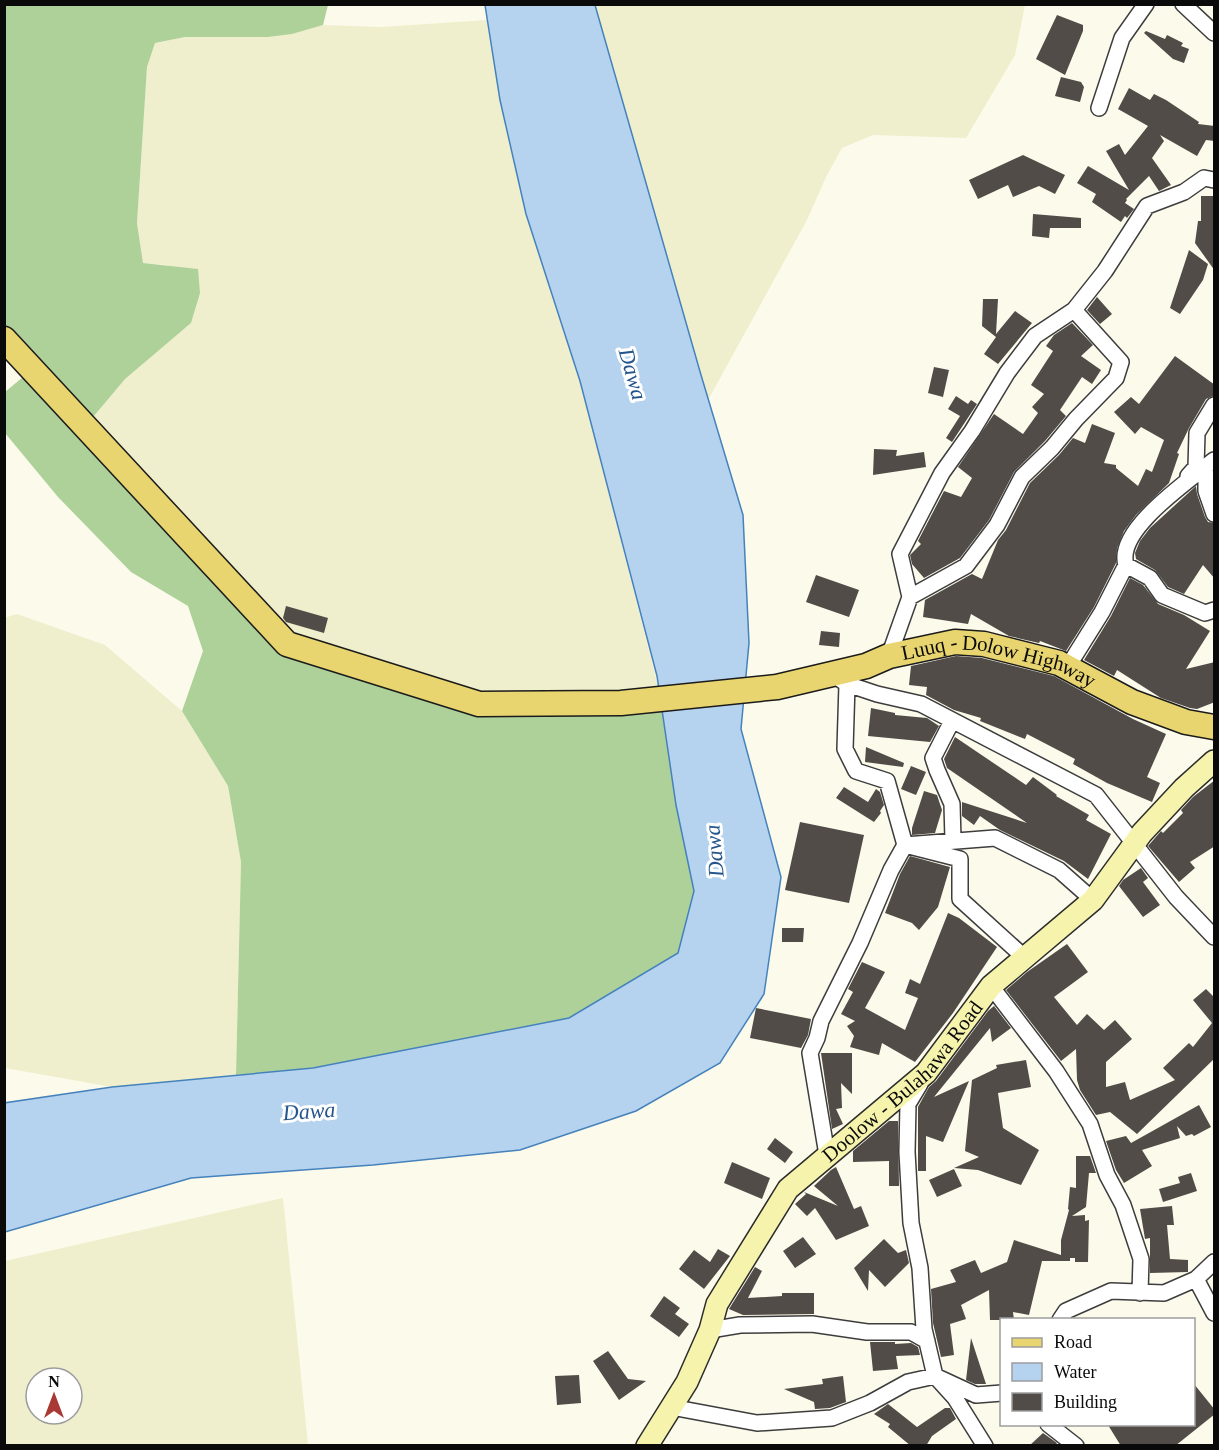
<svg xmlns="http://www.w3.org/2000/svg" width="1219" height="1450" viewBox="0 0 1219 1450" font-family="'Times New Roman',serif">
<rect width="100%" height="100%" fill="#fcfaea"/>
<path fill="#efefcd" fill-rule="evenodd" d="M595,5H1025L1015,55L966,138L873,135L842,148L826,177L807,220L708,400Z
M487,20L500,100L526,214L580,381L661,697L480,700L290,641L88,423L124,379L191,323L167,265L143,263L137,223L147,67L155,43L185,37H268L292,34L323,25L381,27Z
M17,614L105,645L182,711L228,786L241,862L236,1075L112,1087L5,1068L4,618Z
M283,1198L308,1445H5V1261ZM36,1378H72V1414H36Z"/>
<path fill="#aed19a" d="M5,5H328L323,25L292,34L268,37H185L155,43L147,67L137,223L143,263L198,269L200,293L191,323L125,379L88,423L290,641L480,700L661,697L676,805L695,891L678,954L569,1018L313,1068L236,1075L241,862L228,786L182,711L203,651L188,606L131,572L58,497L5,433V392L35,367L5,334Z"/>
<path fill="#b5d3ee" stroke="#4582bc" stroke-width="1.5" d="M485,5H595L701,375L743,515L749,643L741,729L781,877L764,994L720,1063L636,1111L520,1150L373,1165L191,1178L5,1232L4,1103L112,1087L313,1068L569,1018L678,953L694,891L676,805L657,676L580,381L526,214L500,100Z"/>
<path fill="#514c48" d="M1057,15L1083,25V31L1065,75L1036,59Z
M1146,31L1165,39L1167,35L1183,43L1181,46L1189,49L1184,63L1173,59L1144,33Z
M1061,77L1081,82L1084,87L1080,102L1055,96Z
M1129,88L1150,100L1154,94L1166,100L1199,122L1198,124L1215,126V141L1206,140L1197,156L1160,135L1164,141L1152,158L1171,185L1159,191L1149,176L1126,199L1127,200L1125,203L1134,209L1127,218L1125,216L1121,222L1092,202L1096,194L1077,183L1088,166L1129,190L1106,151L1119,144L1125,155L1148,126L1118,109Z
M1023,155L1065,175L1055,194L1039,186L1013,197L1008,185L978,199L969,180Z
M1201,196H1215V271L1195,243L1198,221H1201Z
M1033,214L1081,218V228H1050L1049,238L1032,236Z
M1189,250L1208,264L1203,280L1180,314L1170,308Z
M1097,297L1112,314L1100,324L1087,310Z
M983,299H998L996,334L1015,311L1032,323L998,364L984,354L996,337L982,326Z
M1072,323L1093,345L1081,356L1101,370L1092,384L1082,377L1060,410L1066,416L1045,441L1014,472L989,520L960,558L924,578L912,564L910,555L921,544L918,541L944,491L961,497L972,478L958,467L994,414L1023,434L1038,413L1032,407L1044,394L1031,385L1053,351L1046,346L1054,335Z
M1175,356L1215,385V395L1206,399L1189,428L1177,453L1179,454L1169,483L1136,515L1124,531L1117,548L1116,563L1094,607L1066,651L1040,641L1039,643L1009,636L971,614L968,624L923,617L925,600L972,574L982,579L998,540L1006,530L1030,483L1059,455L1073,438L1085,443L1092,424L1115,433L1104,463L1116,465V468L1138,486L1146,469L1152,472L1164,440L1141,427L1135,434L1114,412L1131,397L1139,404Z
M934,367L949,370L943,397L928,393Z
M956,396L968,404L971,400L977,404L952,442L946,438L960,416L948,409Z
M874,449L897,450L896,456L924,452L926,467L873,475Z
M1196,486L1197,494L1205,517L1208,522L1215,523V579L1203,565L1184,594L1168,587L1155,570L1136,559L1135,553L1140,541L1150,528Z
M816,575L859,590L849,617L806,602Z
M1130,578L1143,585L1158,604L1184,615L1210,631L1186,669L1215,662V702L1197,709L1190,708L1161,698L1117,670L1114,676L1084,660L1111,616Z
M286,606L328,618L324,633L286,622L283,618Z
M821,631L840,633L839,647L819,645Z
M956,656L982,658L1054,676L1133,719L1166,734L1147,777L1160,783L1152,802L1107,783L1073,764L1075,759L1027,734L1025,739L980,721L981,718L954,710L926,695L927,687L909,685L911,666Z
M871,708L895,713V715L927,718L939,726L930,742L868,736Z
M955,737L1026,785L1033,777L1057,795L1056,796L1089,815L1086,820L1111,834L1088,879L1064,861L1000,830L980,816L974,825L962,816V802L1027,823L947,768L944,759Z
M866,747L904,763L903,767L865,762Z
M911,766L926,772L916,795L901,789Z
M1215,780V846L1190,862L1195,868L1179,882L1148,846L1161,831L1163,833L1183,813L1181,810L1193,797Z
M844,787L868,802L876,789L880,792L884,805L880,811L881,813L874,822L836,798Z
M924,791L937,795L942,810L935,833L912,835V828Z
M800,822L864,835L849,903L785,890Z
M910,856L950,867L938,907L919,930L912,923L885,913L900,874Z
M1141,868L1148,878L1143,882L1160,905L1143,917L1119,886L1123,880Z
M948,913L959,918L997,947L953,1013L915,1062L882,1043L879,1055L850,1047L854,1036L847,1026L855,1021L841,1014L853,992L848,989L862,962L885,972L865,1008L905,1030L918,998L905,993L910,979L920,984Z
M782,928H804L803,942H782Z
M1067,944L1088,972L1054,997L1077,1025L1087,1014L1104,1030L1115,1020L1132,1039L1106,1062V1087L1125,1082L1130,1100L1175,1080L1163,1068L1189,1043L1193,1047L1212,1023L1193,1000L1206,989L1215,998V1058L1137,1134L1110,1112L1096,1115L1080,1090L1077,1080L1076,1049L1061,1061L1006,990L1027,972Z
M994,1006L1011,1028L992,1042L990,1028L934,1097L969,1081L943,1142L926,1136V1171H918V1107L929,1087L936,1081L988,1011Z
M756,1008L811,1019L808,1035L801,1048L750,1038Z
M821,1053H852V1094L841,1083L842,1108L836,1109L843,1124L832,1129Z
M1026,1060L1031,1087L998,1093L1003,1128L1039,1150L1021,1185L978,1170L954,1168L979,1157L965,1151L972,1080L997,1068L996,1065Z
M1199,1105L1211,1127L1194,1136L1192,1134L1186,1136L1177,1126L1180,1138L1142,1150L1152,1166L1124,1183L1116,1170L1106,1141L1126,1136L1131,1143Z
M889,1121H898L899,1186H889V1161L853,1162V1151Z
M775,1138L793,1152L785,1163L767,1149Z
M1076,1156H1090L1096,1173H1089L1086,1207L1072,1216L1085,1215V1221L1089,1220L1088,1262H1075V1258H1070V1261H1042L1029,1315L1013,1312L1014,1320H990L989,1290L961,1305L966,1319L950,1324L954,1355L941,1357L933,1323L931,1289L956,1282L950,1270L975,1260L981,1273L1007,1262L1014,1240L1061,1255V1240L1069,1210L1068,1209L1070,1187L1076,1188Z
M732,1162L770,1178L762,1199L724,1183Z
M836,1167L854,1209L861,1206L869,1226L836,1240L815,1208L807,1216L795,1204L806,1194L804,1192L838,1206L814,1186L831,1170Z
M954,1169L962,1186L937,1197L929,1180Z
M1191,1173L1197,1191L1163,1202L1159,1189L1180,1183L1178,1177Z
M1172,1206L1174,1225H1167L1170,1259L1188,1260V1272L1150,1273V1238L1145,1239L1140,1209Z
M803,1237L816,1254L795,1268L783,1251Z
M884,1239L898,1253L906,1250L909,1263L885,1287L869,1270L868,1291L854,1268Z
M718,1249L730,1256L704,1289L679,1269L694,1250L710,1262Z
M755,1267L762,1271L748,1298L782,1296V1293H814V1314L743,1315L729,1309Z
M664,1296L680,1308L675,1314L689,1324L679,1337L650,1316Z
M971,1338L986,1384H975L966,1380Z
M870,1342H895V1344L911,1343L918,1347L920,1355L896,1356L898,1369L873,1371Z
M608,1351L628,1379L646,1381L619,1400L593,1361Z
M579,1375L581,1403L557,1405L555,1376Z
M843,1376L846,1402L830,1408L815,1409L814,1402L784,1389L823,1384L822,1379Z
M1194,1384L1215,1410V1414L1175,1446H1121L1108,1425H1194Z
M888,1404L917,1427L945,1408H950L956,1419L932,1436L926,1446H911L888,1427L890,1424L874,1414Z
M1043,1433L1057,1443L1055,1446H1029Z"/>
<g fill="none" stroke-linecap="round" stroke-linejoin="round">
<defs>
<path id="minor" d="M1183,4L1214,33
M1099,108L1122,38L1146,4
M1206,467V491L1214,514
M1188,476L1196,467L1197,433L1214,405
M1126,565L1150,578L1162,595L1205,613L1214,610
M910,597L900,554L942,473L972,431L1007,373L1035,336L1074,310L1105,271L1147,206L1184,192L1204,178L1214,180
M889,656L910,597L966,566L997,525L1022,477L1052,448L1076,419L1116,378L1121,362L1074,310
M1067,668L1102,612L1126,565C1115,530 1190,480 1214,460
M831,673L847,684L877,694L921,704L1096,795L1176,897L1214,937
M847,684L845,749L856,771L887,781L905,845L960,859V899L1024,957
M952,721L933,758L937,770L952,804L953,840
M991,986L1056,1071L1090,1124L1107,1175L1123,1205L1141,1259L1140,1293
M920,1084L908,1104L907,1152L911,1223L920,1268L924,1329L935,1376L955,1398L985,1446
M827,1155L810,1053L817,1038L821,1021L860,943L891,870L905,845L995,838L1059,870L1093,900
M1196,1279L1214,1313
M1060,1320L1066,1311L1111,1291L1164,1293L1196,1279L1214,1262
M710,1330L740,1325L812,1324L867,1332H911L927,1341
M671,1407L757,1423L832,1418L870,1403L908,1382L935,1376L976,1395L1002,1393
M1048,1424L1076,1446"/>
<g id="secondary">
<path id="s1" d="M647,1446L687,1382L710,1330L717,1304L788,1189L926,1073L991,986L1093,900L1142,833L1184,788L1214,761"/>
</g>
<g id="primary">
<path id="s2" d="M4,339L287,644L479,704L621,703L777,687L866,666L889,656L955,642L984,644L1059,663L1132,702L1186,722L1214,727"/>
</g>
</defs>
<use href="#minor" stroke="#3d3d3d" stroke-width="18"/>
<use href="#secondary" stroke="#2c2c2c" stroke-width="24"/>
<use href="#primary" stroke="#1b1b1b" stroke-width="27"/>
<use href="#minor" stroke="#fff" stroke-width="15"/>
<use href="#secondary" stroke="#f5f3ac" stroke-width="21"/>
<use href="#primary" stroke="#e8d56f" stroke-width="24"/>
</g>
<g text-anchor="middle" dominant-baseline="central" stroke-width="6" stroke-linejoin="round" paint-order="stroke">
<g font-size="21" fill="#0a0a0a" stroke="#fff">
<text stroke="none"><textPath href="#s2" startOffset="1146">Luuq - Dolow Highway</textPath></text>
<text stroke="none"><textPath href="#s1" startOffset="452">Doolow - Bulahawa Road</textPath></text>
</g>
<g font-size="22" font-style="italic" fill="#24558c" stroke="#fff">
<text transform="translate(633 374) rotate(74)">Dawa</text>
<text transform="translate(714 851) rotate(-95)">Dawa</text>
<text transform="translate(309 1111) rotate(-4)">Dawa</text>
</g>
</g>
<rect width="1219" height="1450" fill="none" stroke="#0a0a0a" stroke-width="12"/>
<rect x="1000" y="1318" width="195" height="108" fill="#ffffff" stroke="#9d9d9d" stroke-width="1.5"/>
<rect x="1012" y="1338" width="30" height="9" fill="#e8d56f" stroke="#9d9d9d" stroke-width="1.5"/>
<text x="1054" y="1348" font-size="18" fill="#0a0a0a">Road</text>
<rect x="1012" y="1363" width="30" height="18" fill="#b5d3ee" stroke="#9d9d9d" stroke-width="1.5"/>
<text x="1054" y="1378" font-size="18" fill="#0a0a0a">Water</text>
<rect x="1012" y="1393" width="30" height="18" fill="#514c48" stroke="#9d9d9d" stroke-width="1.5"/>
<text x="1054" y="1408" font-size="18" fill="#0a0a0a">Building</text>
<g transform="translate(54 1396)"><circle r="28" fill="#ffffff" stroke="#9d9d9d" stroke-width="1.5"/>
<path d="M0-4.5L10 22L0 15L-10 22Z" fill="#a83934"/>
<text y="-9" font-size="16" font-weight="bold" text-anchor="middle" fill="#0a0a0a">N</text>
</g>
</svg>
